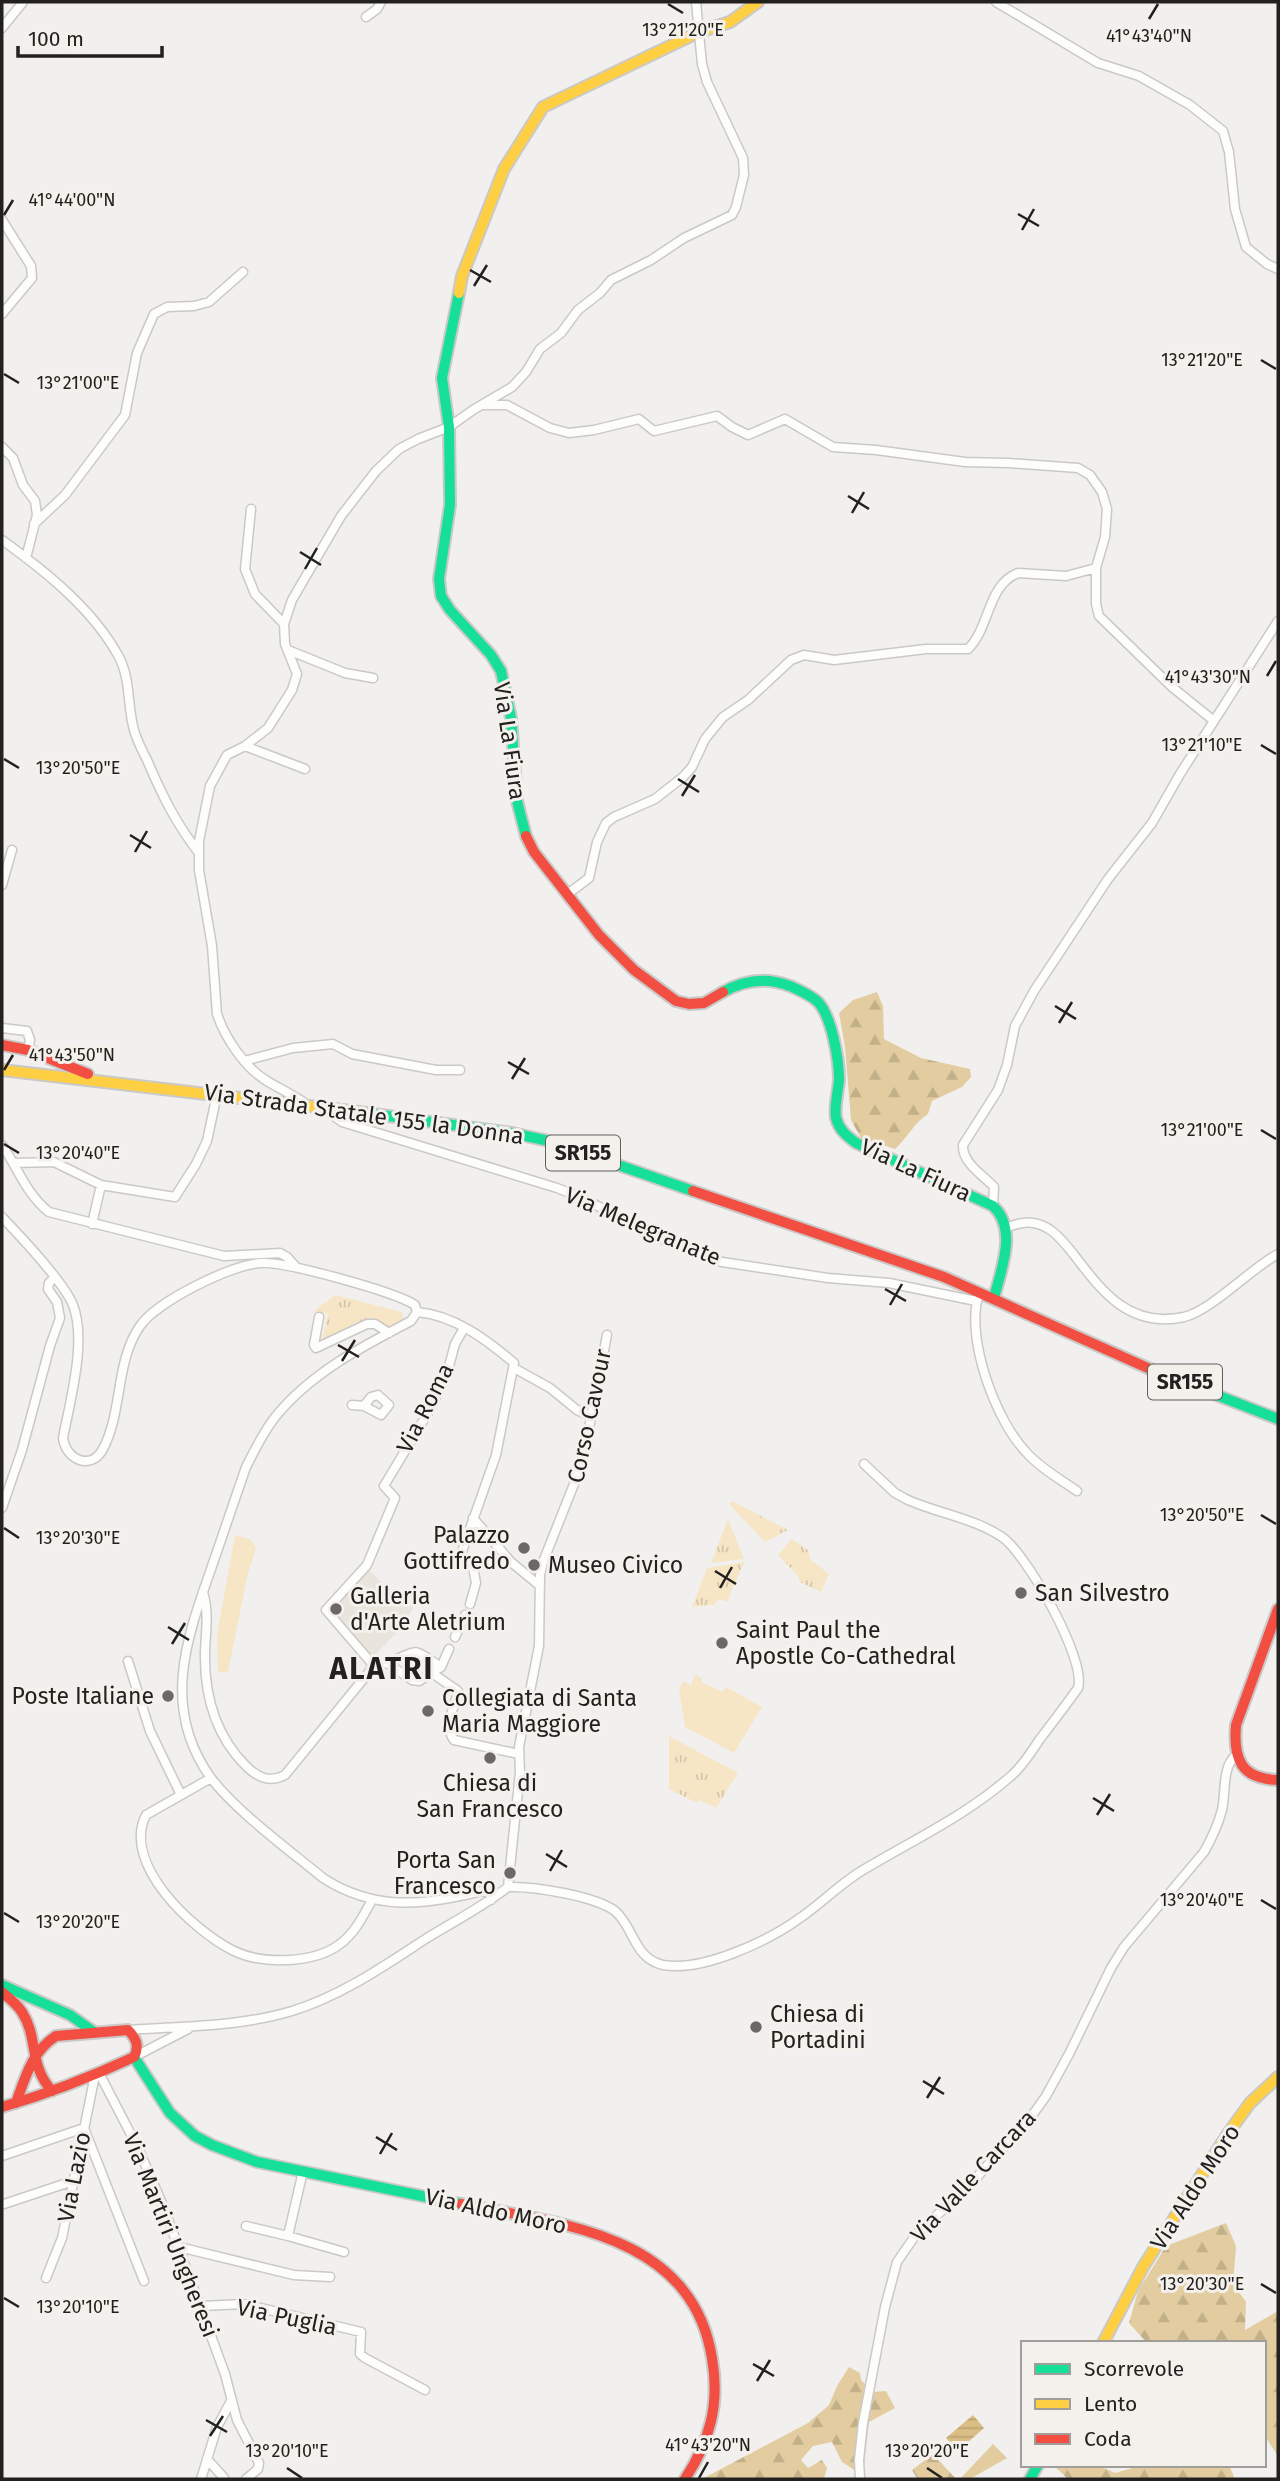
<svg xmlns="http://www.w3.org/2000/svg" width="1280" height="2481" viewBox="0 0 1280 2481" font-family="'Fira Sans',sans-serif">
<defs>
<pattern id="grass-tufts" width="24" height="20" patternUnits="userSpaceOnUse" patternTransform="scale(1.75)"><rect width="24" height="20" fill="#f6e6c6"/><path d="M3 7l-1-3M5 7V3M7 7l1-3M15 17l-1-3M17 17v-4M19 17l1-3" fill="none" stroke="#d3c5aa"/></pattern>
<pattern id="forest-firs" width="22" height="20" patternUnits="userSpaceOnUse" patternTransform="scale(1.75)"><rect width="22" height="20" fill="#e3cda0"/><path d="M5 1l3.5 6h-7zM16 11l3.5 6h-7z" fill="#c2b089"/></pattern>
<pattern id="water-rules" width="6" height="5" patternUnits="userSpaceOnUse" patternTransform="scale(1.75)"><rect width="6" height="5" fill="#dabe86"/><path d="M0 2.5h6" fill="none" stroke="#bba373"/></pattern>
</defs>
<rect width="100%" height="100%" fill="#f2f0ee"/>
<path fill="#e9e5dd" d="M368,1569L392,1593L414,1606L404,1625L371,1659L328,1610Z"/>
<path fill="url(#grass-tufts)" d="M335,1295L402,1312L403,1321L390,1328C383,1325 374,1329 366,1326L319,1352L328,1314L314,1311Z
M732,1501L788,1530L765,1542L729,1504Z
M728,1519L744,1559L711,1563Z
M792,1539L808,1550L811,1560L829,1574L821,1592L800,1582L798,1576L778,1555Z
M744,1562L727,1602L719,1599L714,1605L692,1607L707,1568Z
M669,1736L738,1773L716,1808L699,1800L697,1803L669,1789Z"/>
<path fill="url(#forest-firs)" d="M877,992L883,1006L884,1039L921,1058L970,1069L971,1077L962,1087L932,1101L928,1114C914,1123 908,1137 895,1149L861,1138L851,1120L845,1047L839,1013L853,1000Z
M1226,2223L1236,2246L1233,2284L1246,2302L1245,2330L1278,2311V2456L1264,2435V2343H1147L1129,2323L1138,2291L1166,2246Z
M849,2367L860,2373L861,2380L873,2392L886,2391L895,2408L869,2422L864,2465L856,2471L842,2462L832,2442L813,2446L801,2460L808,2468L822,2460L827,2468L824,2479H702L808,2423L829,2405L837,2386Z
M993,2444L1007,2458L970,2479H960Z
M933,2454L956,2479L917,2478L912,2470Z
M1098,2465L1115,2473L1143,2465H1229L1235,2479H1068L1054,2466Z"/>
<path fill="#f6e6c6" d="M235,1535L250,1539L256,1548L248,1573L228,1672H218L217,1635Z
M695,1675L702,1678L701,1682L723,1692L726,1687L762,1707L734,1753L685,1727L679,1690L683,1681L691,1685Z"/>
<path fill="url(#water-rules)" d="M973,2415L984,2428L958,2451L946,2438Z"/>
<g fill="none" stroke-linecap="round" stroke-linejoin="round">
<defs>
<path id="street" d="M996,2L1098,63L1139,76L1190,105L1223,131L1229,152L1235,209L1246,247L1267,264L1278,269
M366,17L377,9L381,2
M2,28L23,2
M2,220L31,266L32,278L2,314
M484,405H507L550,428L569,433L594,430L639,419L654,431L717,416L732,427L748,435L785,419L833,447L876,450L965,462L1008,463L1078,468L1090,475L1102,492L1107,509L1105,537L1096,568V604L1099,616L1172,687L1214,721
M2,447L13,458L23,485L35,501L37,515L26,558
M251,509L245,569L255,594L284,624
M34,524L65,495L125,415L137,353L154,314L167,307L194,306L209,302L243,272
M2,540C45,571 93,609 119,657C131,680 127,706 134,730C137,741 142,750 147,760C162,795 175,822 199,853
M288,650L345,673L373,678
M245,746L305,769
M2,885L12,850
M569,893L589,878L597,842L606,823L614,817L655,799L683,777L692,767L705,739L723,717L748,700L791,660L804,655L834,660L926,649H968C990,628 987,585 1018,573L1066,576L1096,568
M2,1028L27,1031L30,1040L28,1050
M244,1061L293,1048L333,1044L352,1054L436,1070H460
M306,1104C294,1095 280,1089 267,1081C245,1068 225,1038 217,1014L212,946L199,870V841L210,786L227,755L245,746L268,728L292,690L297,674L285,644L284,624L292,600L341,516L376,471L399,449L418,439L449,427L473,410L512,387L526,372L540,349L561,333L578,310L600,293L611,280L651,260L684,238L732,215L736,207L744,175L743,158L707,82L702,64L696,2
M325,1110L342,1122L557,1188L582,1198L668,1242L722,1262L828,1278L889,1283L976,1301
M2,1145C18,1168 26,1194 49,1212L224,1256L280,1253L287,1257L296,1267
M13,1163L54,1162L101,1185L175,1197L196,1164L207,1141L217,1094
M993,1206L994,1187C983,1175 962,1163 963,1145L998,1090L1007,1065L1015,1026L1034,991L1108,879L1152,823L1180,774L1278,621
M2,1217C21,1237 63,1281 73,1305C87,1341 70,1401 63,1438C66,1460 91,1471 103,1449C123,1411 115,1362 140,1326C156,1302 232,1264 261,1263C285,1261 395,1292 415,1305L417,1312L411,1321C363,1346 311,1373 276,1416C263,1432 255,1450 246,1467C234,1501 223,1535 211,1569C186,1640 161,1709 211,1778C236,1811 289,1850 323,1878C374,1911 424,1906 482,1891L490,1893L491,1900
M92,1224L101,1185
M1007,1227C1015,1225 1024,1221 1033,1223C1050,1225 1061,1239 1071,1251C1101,1290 1128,1329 1184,1317C1212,1310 1250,1269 1278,1254
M978,1297C966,1340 996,1421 1026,1452C1040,1468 1060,1479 1077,1491
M417,1312C454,1315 487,1340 514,1363L496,1455L459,1560L473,1567L476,1583L470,1604
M319,1317L314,1345L316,1348L367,1324H375L389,1333
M514,1368L550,1388L577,1410L590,1416
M352,1405L364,1406L381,1415L389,1405L378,1395L371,1397L364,1406
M2,1508L22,1450L50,1346L60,1318L57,1302L48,1289L49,1283L54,1278
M473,1518L511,1562L540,1586
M203,1592C209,1612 206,1630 205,1651C204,1694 215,1735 246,1766C258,1778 270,1783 285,1775L374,1666
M455,1637L465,1615
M128,1661L150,1731L181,1795
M387,1663L412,1680L419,1681L441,1667L449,1649
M374,1666L326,1610L367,1565L395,1498L384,1486L429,1411L446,1377L455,1344L464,1328
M374,1666C380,1663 385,1664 390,1662C422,1649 410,1647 441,1667
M432,1673L458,1691C455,1707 443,1726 454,1740L519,1754
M211,1778L146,1815C121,1864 193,1930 232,1950C261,1965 314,1964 340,1944C355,1933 363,1916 372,1900
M508,1887L520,1772L519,1747L539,1646L540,1575L543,1562L582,1464L607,1335
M128,2030C182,2026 239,2027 292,2011C341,1996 384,1966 427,1938C455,1921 482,1907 508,1887C533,1886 595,1896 615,1911C634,1927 634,1959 663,1965C703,1972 768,1941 800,1918C822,1903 841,1883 863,1870C913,1840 967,1815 1011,1776C1023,1766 1031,1752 1040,1739C1053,1722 1066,1705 1078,1688C1087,1660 1026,1553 1002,1537C974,1518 936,1513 906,1499L895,1493L864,1464
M134,2057L188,2029
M99,2073L138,2148L164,2208L225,2374L237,2420L259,2463L258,2469L246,2479
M2,2156L84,2128L144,2281
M303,2171L288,2236L344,2252
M4,2204L73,2181
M246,2226L288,2236
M179,2247L294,2275L330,2277
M46,2278L62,2238L95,2075
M201,2306L244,2304L361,2332L360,2354L365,2358L425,2390
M207,2459L224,2478
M201,2479L217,2427L231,2401
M860,2479L859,2460L863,2423L885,2307L897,2262L917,2233L967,2188L1031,2117L1046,2096L1069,2054L1111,1968L1124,1947L1204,1852C1212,1838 1218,1825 1222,1810C1226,1792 1222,1768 1235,1756"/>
<path id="fast" d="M459,293L442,378L449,427L450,505L439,579L441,596L450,610L491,655L501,671L511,718L517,801L526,836
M723,992C744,980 767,977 790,986C799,990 811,995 818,1002C832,1017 839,1060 839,1080C838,1092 834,1107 836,1118C839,1130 847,1136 856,1143L993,1206C1018,1229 1001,1270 994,1298
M359,1112L512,1133L549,1141L693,1191
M1150,1369L1278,1419
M2,1985L70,2015L94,2032
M134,2057L170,2113L195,2136L212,2145L257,2162L461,2204
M1030,2479L1038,2465"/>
<path id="slow" d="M459,293L462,276L504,169L543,107L699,32L730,22L758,2
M2,1070L359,1112
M1103,2343L1143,2267L1229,2132L1250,2103L1278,2077"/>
<path id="jam" d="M526,836L534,852L599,935L634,970L676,1001L689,1004L704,1003L723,992
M2,1045L28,1050L88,1074
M693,1191L944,1277L1150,1369
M1278,1609L1236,1725C1233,1759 1241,1779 1278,1780
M2,1992C9,1998 17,2004 22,2012C39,2039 28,2064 52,2091
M2,2107C47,2094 91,2077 134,2057C140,2046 136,2038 128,2030L56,2036C32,2051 25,2078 16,2103
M461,2204C562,2224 692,2234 712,2358C720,2404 710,2441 685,2479"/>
</defs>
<use href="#street" stroke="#cac9c7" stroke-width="11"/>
<use href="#fast" stroke="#cac9c7" stroke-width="14"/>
<use href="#slow" stroke="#cac9c7" stroke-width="14"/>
<use href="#jam" stroke="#cac9c7" stroke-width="14"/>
<use href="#street" stroke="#fdfdfc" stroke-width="8"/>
<use href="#fast" stroke="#16e098" stroke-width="10"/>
<use href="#slow" stroke="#ffcf43" stroke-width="10"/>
<use href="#jam" stroke="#f24e42" stroke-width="10"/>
</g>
<path fill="none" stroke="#22211f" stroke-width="2.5" d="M668,4L683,13M1149,19L1158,4M1018,214L1039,226M4,215L13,200M1022,230L1034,209M470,270L491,282M474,286L487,265M1261,360L1276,369M4,374L19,383M848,496L869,509M852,513L864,492M300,552L321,565M305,569L317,548M1267,676L1276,661M1261,745L1276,754M4,759L19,768M678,779L699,792M682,796L695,775M130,835L151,848M135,852L147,831M1055,1006L1076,1019M1059,1023L1072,1002M508,1062L529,1074M4,1070L13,1055M512,1079L525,1058M1261,1130L1276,1139M4,1144L19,1153M885,1289L906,1301M890,1305L902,1284M338,1345L359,1357M342,1361L355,1340M1261,1515L1276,1524M4,1528L19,1538M715,1571L736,1584M720,1588L732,1567M168,1627L189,1640M172,1644L185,1623M1093,1798L1114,1811M1097,1815L1110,1794M546,1854L567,1867M550,1871L562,1850M1261,1900L1276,1909M4,1913L19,1922M923,2081L944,2094M927,2098L940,2077M376,2137L397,2150M380,2154L392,2133M1261,2284L1276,2293M4,2298L19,2307M753,2364L774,2376M757,2381L770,2360M206,2420L227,2432M210,2436L223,2416M287,2468L302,2478M927,2468L942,2478M699,2478L708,2462"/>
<g fill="#6b6967" stroke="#f4f1ec" stroke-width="2.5">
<circle cx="524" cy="1548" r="7"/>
<circle cx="534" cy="1565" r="7"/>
<circle cx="1021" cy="1593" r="7"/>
<circle cx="336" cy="1609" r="7"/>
<circle cx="722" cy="1643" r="7"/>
<circle cx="168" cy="1696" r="7"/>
<circle cx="428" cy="1711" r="7"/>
<circle cx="490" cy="1758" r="7"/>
<circle cx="510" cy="1873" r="7"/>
<circle cx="756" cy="2027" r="7"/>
</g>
<g text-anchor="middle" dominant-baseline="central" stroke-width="6" stroke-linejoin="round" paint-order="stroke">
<g fill="#f4f1ec" stroke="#615f5c" stroke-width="2">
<rect x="546" y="1135.5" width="74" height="35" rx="5"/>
<rect x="1148" y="1364.5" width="74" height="35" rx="5"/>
</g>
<g font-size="21" font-weight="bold" fill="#22211f">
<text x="583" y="1153">SR155</text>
<text x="1185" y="1382">SR155</text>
</g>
<g font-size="23" fill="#22211f" stroke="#f4f1ec">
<text transform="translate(510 741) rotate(82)">Via La Fiura</text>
<text transform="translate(364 1114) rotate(8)">Via Strada Statale 155 la Donna</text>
<text transform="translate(916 1170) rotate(25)">Via La Fiura</text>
<text transform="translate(643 1226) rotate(23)">Via Melegranate</text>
<text transform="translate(425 1408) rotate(-63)">Via Roma</text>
<text transform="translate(589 1416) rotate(-78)">Corso Cavour</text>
<text transform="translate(973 2176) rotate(-47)">Via Valle Carcara</text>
<text transform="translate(74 2177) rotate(-79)">Via Lazio</text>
<text transform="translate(1195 2187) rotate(-57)">Via Aldo Moro</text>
<text transform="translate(496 2211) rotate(12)">Via Aldo Moro</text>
<text transform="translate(171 2235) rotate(68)">Via Martiri Ungheresi</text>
<text transform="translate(287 2317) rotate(12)">Via Puglia</text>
</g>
<g font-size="23" fill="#22211f" stroke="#f4f1ec" text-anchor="start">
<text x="510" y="1535" text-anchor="end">Palazzo<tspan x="510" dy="26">Gottifredo</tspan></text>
<text x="548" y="1565">Museo Civico</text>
<text x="1035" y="1593">San Silvestro</text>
<text x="350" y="1596">Galleria<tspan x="350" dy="26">d'Arte Aletrium</tspan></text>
<text x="736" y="1630">Saint Paul the<tspan x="736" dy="26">Apostle Co-Cathedral</tspan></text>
<text x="154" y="1696" text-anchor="end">Poste Italiane</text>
<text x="442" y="1698">Collegiata di Santa<tspan x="442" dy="26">Maria Maggiore</tspan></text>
<text x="490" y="1783" text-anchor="middle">Chiesa di<tspan x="490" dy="26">San Francesco</tspan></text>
<text x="496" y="1860" text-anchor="end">Porta San<tspan x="496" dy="26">Francesco</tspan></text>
<text x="770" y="2014">Chiesa di<tspan x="770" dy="26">Portadini</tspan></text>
</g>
<g font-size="30" font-weight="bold" letter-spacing="2" fill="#22211f" stroke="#f4f1ec">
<text x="382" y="1669">ALATRI</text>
</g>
</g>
<g font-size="18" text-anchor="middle" fill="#22211f" stroke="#f4f1ec" stroke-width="6" stroke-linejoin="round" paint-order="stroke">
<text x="683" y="36">13°21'20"E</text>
<text x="1149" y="42">41°43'40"N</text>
<text x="72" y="206">41°44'00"N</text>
<text x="1202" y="366">13°21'20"E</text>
<text x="78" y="389">13°21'00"E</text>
<text x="1208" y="683">41°43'30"N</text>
<text x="1202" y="751">13°21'10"E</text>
<text x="78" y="774">13°20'50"E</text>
<text x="72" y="1061">41°43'50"N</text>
<text x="1202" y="1136">13°21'00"E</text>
<text x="78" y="1159">13°20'40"E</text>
<text x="1202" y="1521">13°20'50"E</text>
<text x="78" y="1544">13°20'30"E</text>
<text x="1202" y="1906">13°20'40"E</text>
<text x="78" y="1928">13°20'20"E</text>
<text x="1202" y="2290">13°20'30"E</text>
<text x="78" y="2313">13°20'10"E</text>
<text x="708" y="2451">41°43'20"N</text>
<text x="287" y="2457">13°20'10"E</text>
<text x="927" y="2457">13°20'20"E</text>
</g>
<rect width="1280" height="2481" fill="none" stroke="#22211f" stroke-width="7"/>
<rect x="1021" y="2341" width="245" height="126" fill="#f4f1ec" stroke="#a09e9a" stroke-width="2"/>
<rect x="1035" y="2364" width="35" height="10" fill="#16e098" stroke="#a09e9a" stroke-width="2"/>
<text x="1084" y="2376" font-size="21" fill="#22211f">Scorrevole</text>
<rect x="1035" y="2399" width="35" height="10" fill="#ffcf43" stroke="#a09e9a" stroke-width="2"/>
<text x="1084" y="2411" font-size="21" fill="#22211f">Lento</text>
<rect x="1035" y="2434" width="35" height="10" fill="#f24e42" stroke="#a09e9a" stroke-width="2"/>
<text x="1084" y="2446" font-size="21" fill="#22211f">Coda</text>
<path d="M18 46v10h144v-10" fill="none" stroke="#22211f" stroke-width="3.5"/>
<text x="28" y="46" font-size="21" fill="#22211f" stroke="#f4f1ec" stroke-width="5" paint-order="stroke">100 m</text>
</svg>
